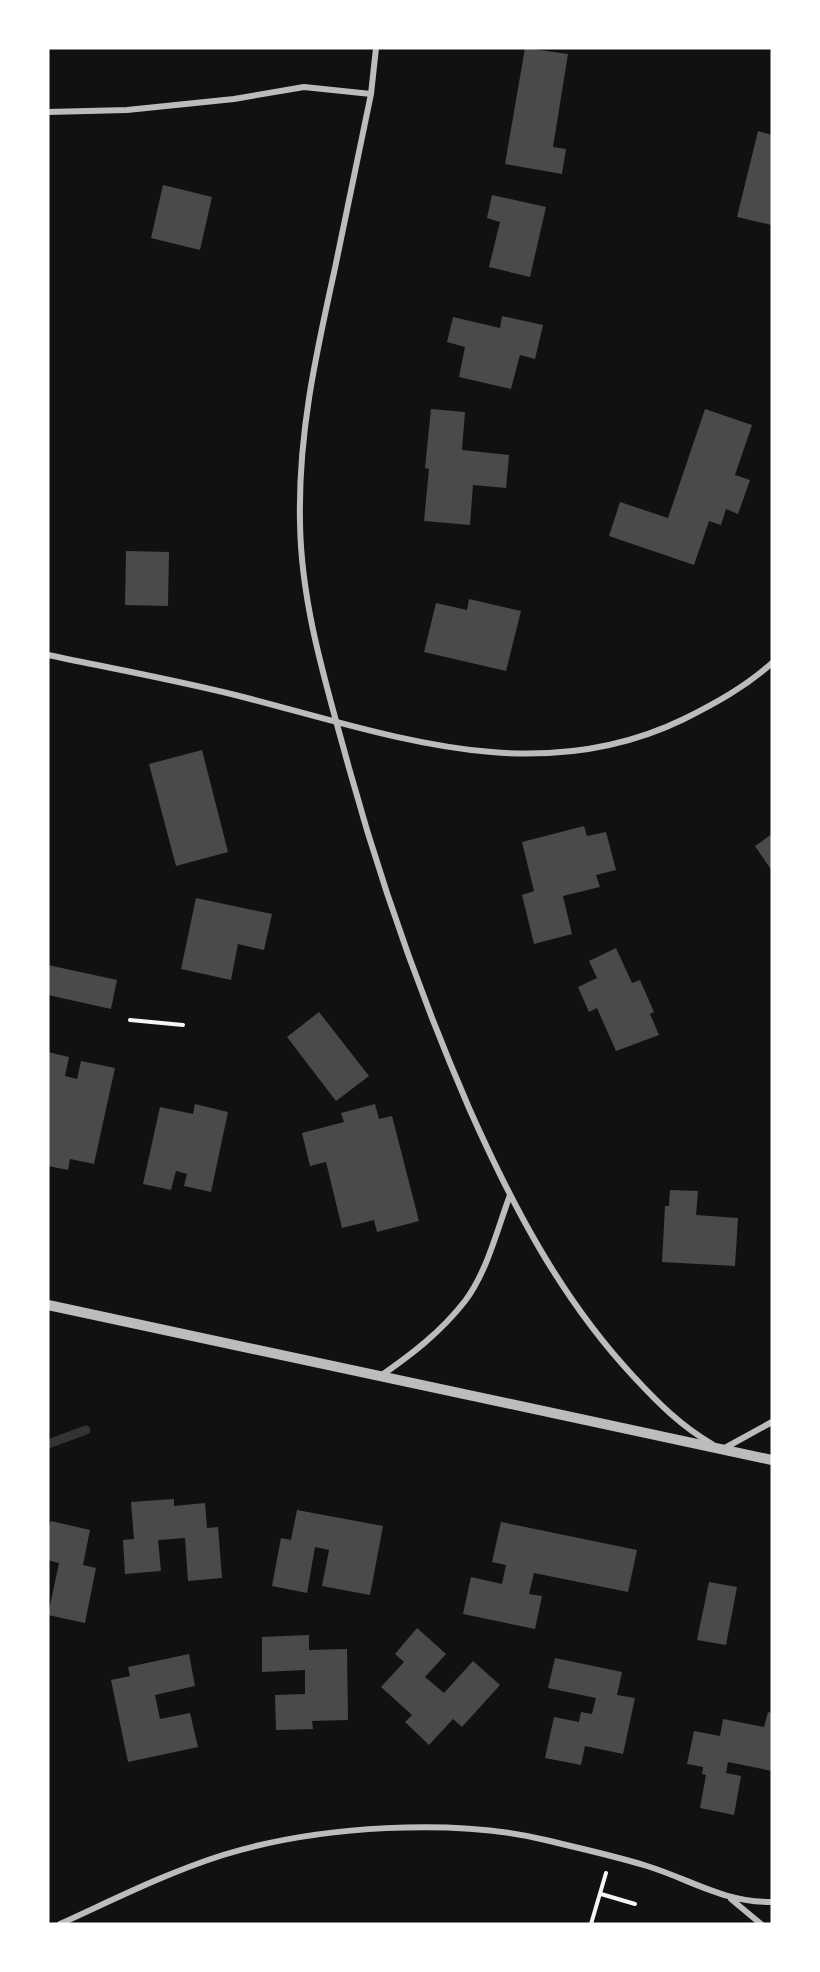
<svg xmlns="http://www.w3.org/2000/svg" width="820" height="1972" viewBox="0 0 820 1972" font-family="'Titillium Web',sans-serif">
<rect width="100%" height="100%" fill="#111"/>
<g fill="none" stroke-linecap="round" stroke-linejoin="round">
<path stroke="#333" stroke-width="9" d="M48,1444L86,1430"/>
</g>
<path fill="#4a4a4a" d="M525,48L568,54L553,147L566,149L562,174L505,164Z
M758,131L772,135V225L737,217Z
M163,185L212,197L200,250L151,238Z
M492,195L546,207L530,277L489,267L500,222L487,218Z
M502,316L543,325L535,359L520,355L511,389L459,377L465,347L447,342L453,317L500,328Z
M431,409L465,412L462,450L509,455L506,488L473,485L470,525L424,521L429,469L425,468Z
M705,409L752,425L735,475L750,480L738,514L726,509L721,525L709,521L694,565L609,536L620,502L668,518Z
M126,551L169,552L168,606L125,605Z
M469,599L521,611L506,671L424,652L436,603L467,610Z
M202,750L228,852L176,866L149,764Z
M584,826L587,836L606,832L616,870L596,875L600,887L563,896L572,934L534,944L522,895L534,891L522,842Z
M772,834V871L755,846Z
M196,898L272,914L264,950L238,944L231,980L181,969Z
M616,948L632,983L640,980L654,1012L650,1014L659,1035L616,1051L597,1008L589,1012L578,987L597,978L589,961Z
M48,965L117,980L111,1009L48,995Z
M319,1012L369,1076L336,1101L287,1037Z
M48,1052L69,1057L65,1076L77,1079L81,1061L115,1068L94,1164L70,1159L68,1170L48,1166Z
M195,1104L228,1112L211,1192L184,1186L187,1174L176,1171L171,1190L143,1184L160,1107L193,1114Z
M375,1104L379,1119L392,1116L419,1221L377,1232L374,1220L342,1228L326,1162L310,1166L302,1133L344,1122L341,1113Z
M670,1190L698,1191L696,1215L738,1218L735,1266L662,1262L665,1206H669Z
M174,1499V1506L205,1503L207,1528L218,1527L222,1578L188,1581L185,1538L158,1540L161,1571L125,1574L123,1540L134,1539L131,1502Z
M297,1510L383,1526L370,1595L322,1586L329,1550L315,1547L307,1593L272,1586L281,1538L291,1540Z
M51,1521L90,1530L83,1565L96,1568L85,1623L48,1615L59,1563L48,1560V1527Z
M501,1522L637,1550L628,1592L534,1573L529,1594L542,1596L535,1629L463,1614L471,1577L502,1584L506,1565L492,1562Z
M709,1582L737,1587L726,1645L697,1640Z
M417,1628L446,1654L425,1677L444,1693L473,1661L500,1685L462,1727L453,1719L429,1745L405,1722L412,1715L381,1687L404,1662L395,1654Z
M309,1635V1650L347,1649L348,1720L312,1721L313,1729L276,1730L275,1695L305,1694V1670L262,1672V1637Z
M189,1654L195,1686L155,1695L160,1719L190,1713L198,1747L128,1762L111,1680L130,1676L128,1667Z
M555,1658L622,1672L617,1695L635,1698L623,1754L585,1746L581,1765L545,1758L554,1717L579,1722L581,1712L592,1714L596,1698L548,1688Z
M768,1712L772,1713V1771L728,1762L726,1773L741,1776L734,1815L700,1808L706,1775L702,1774L703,1767L687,1764L694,1731L720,1736L723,1719L764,1727Z"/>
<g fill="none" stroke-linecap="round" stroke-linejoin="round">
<path stroke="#f5f5f5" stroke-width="4" d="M130,1020L183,1025
M601,1894L635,1904
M591,1924L606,1873"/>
<path stroke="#bcbcbc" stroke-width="6" d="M376,48L371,94C359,152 347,210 335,268C316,354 298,434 300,522C301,606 327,687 349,768C381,884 421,997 469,1108C512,1205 561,1299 634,1377C658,1403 681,1426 712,1444
M48,112L127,110L234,99L304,87L371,94
M48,655C114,669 182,681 247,698C394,736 538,790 684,719C716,703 745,687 772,663
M379,1377C411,1355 441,1332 465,1301C487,1272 497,1230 510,1195
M723,1449L772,1422
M731,1899L761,1924
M60,1924C113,1900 166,1873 223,1855C317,1826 455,1817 550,1841C582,1849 615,1856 647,1866C692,1880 722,1902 772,1902"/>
<path stroke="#bcbcbc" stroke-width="10" d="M48,1305L772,1460"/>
</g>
<rect width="820" height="1972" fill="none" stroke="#ffffff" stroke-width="99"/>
</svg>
